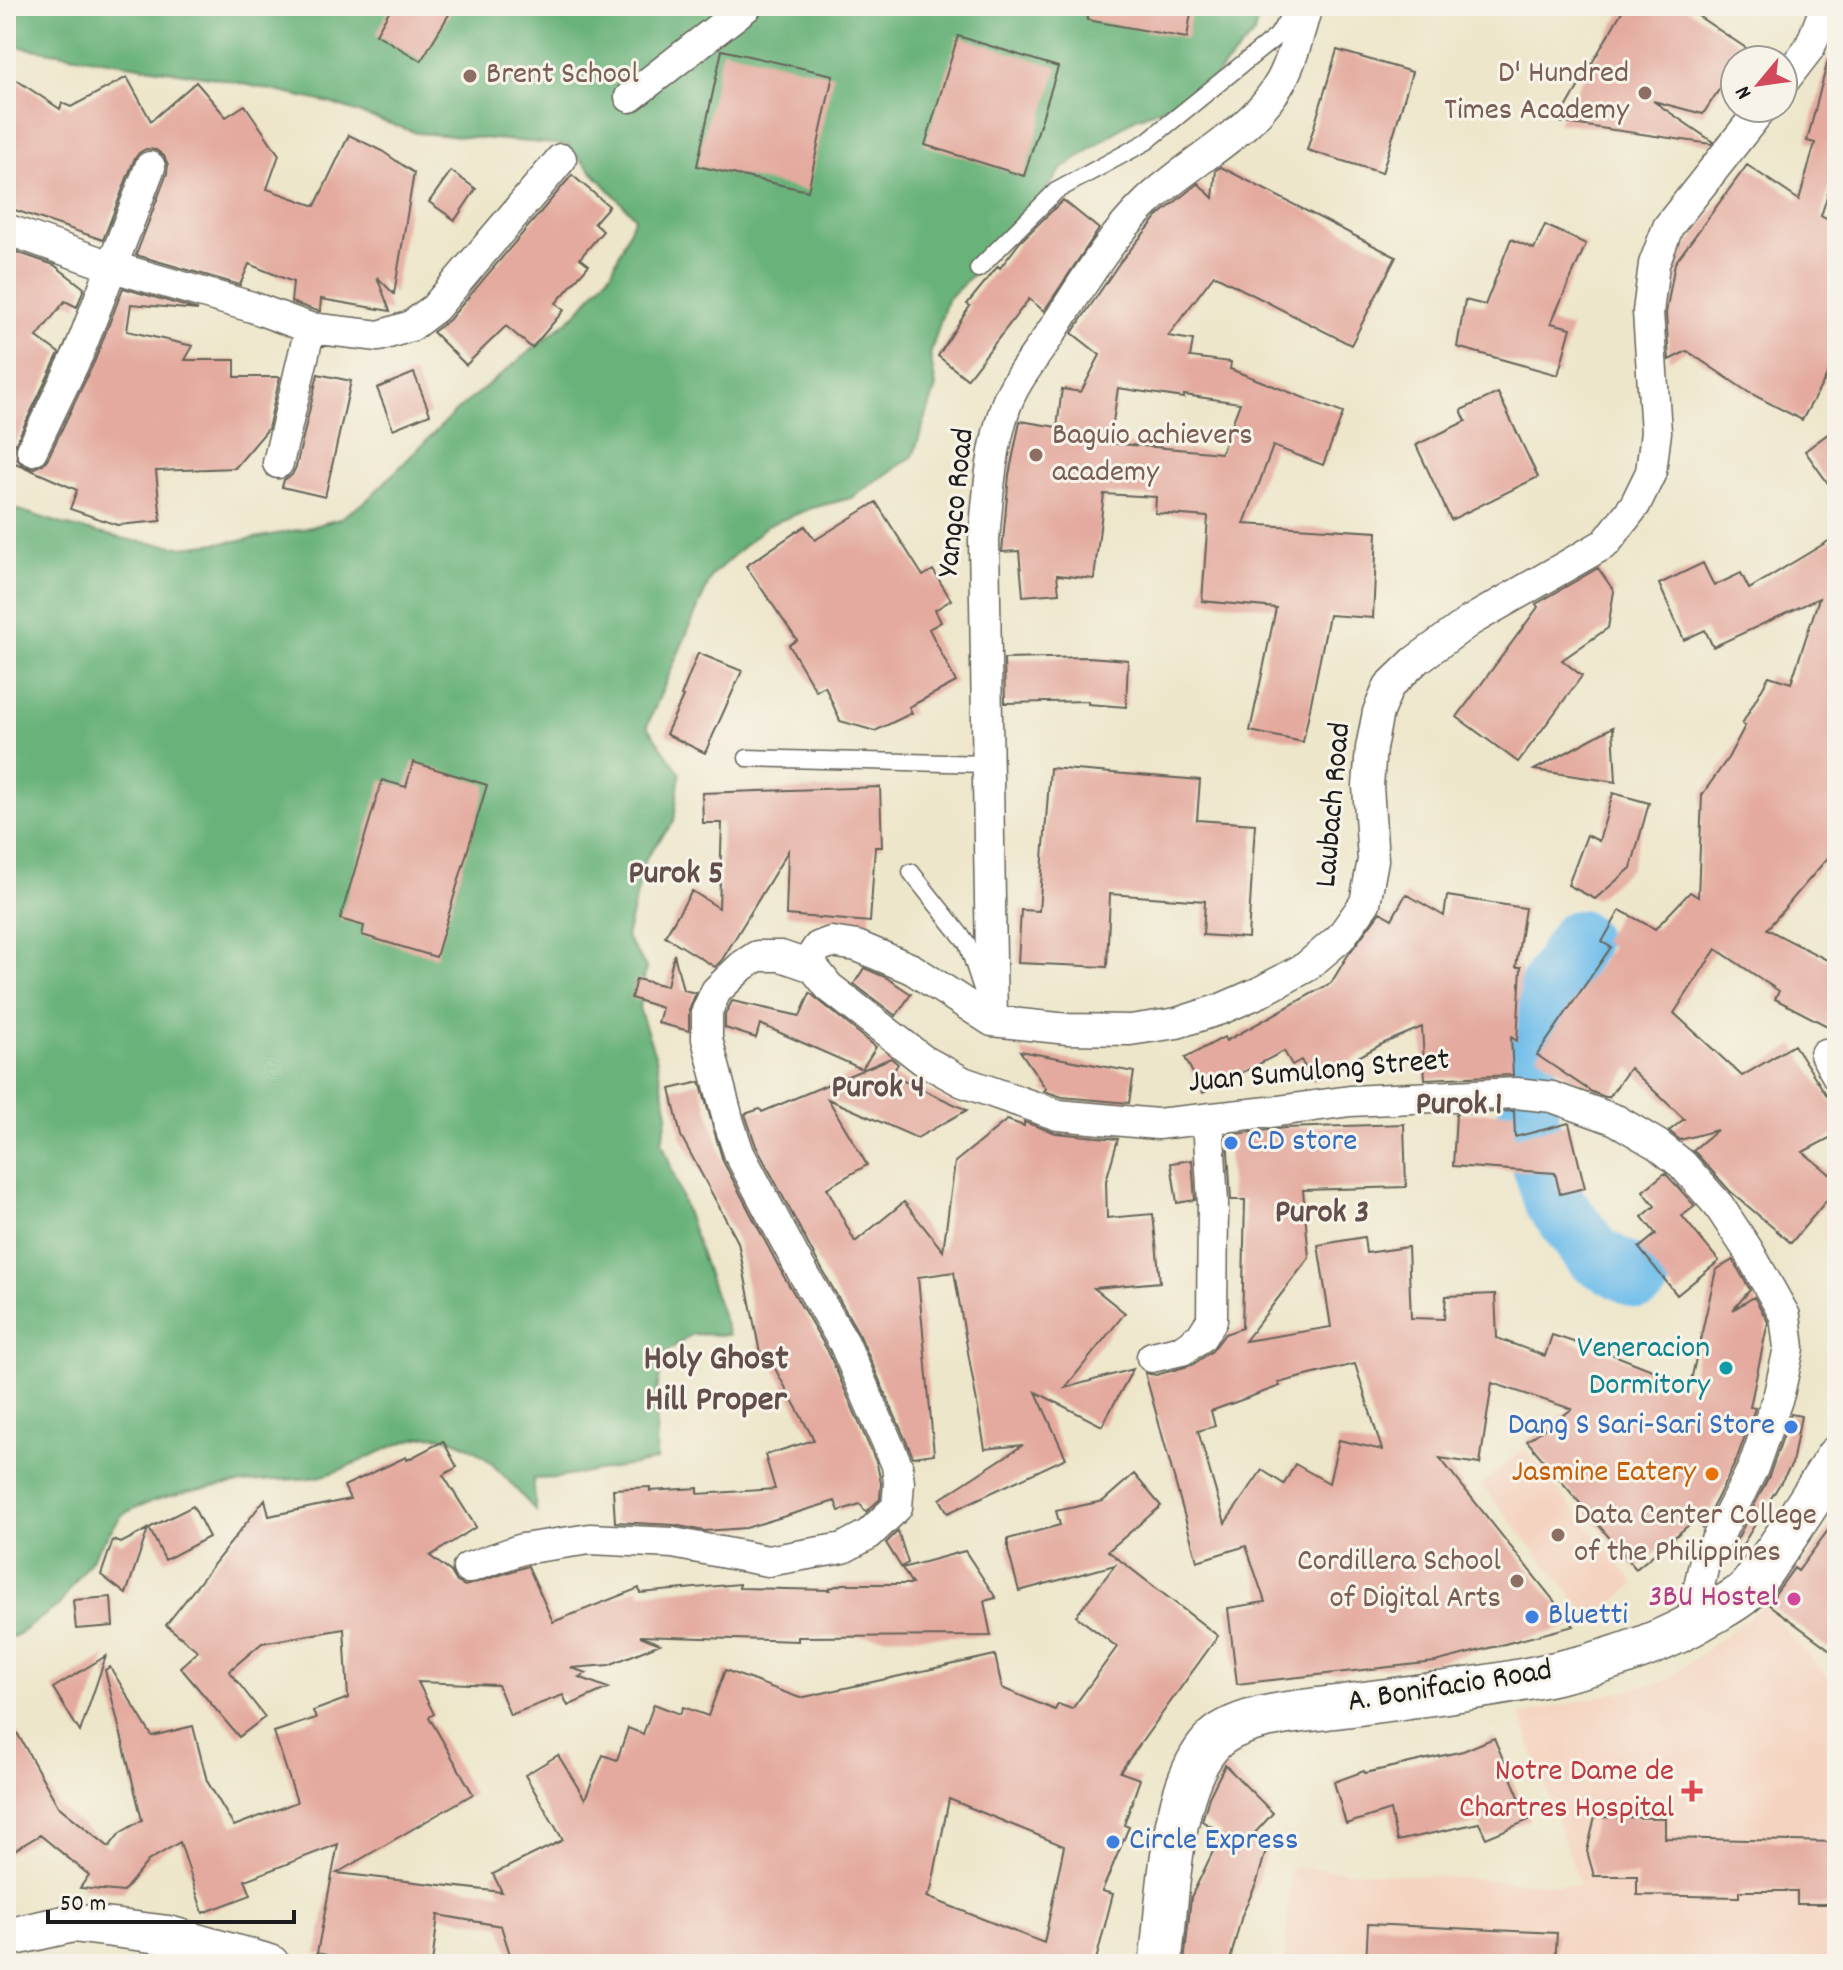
<svg xmlns="http://www.w3.org/2000/svg" width="1843" height="1970" viewBox="0 0 1843 1970" font-family="Dekko,sans-serif">
<rect width="100%" height="100%" fill="#f7f3e8"/>
<filter id="ink" filterUnits="userSpaceOnUse"><feTurbulence type="fractalNoise" baseFrequency=".0125" numOctaves="2"/><feDisplacementMap in="SourceGraphic" scale="16" xChannelSelector="R" yChannelSelector="G"/><feConvolveMatrix kernelMatrix="1 2 1 2 8 2 1 2 1" color-interpolation-filters="sRGB"/></filter>
<filter id="wash" filterUnits="userSpaceOnUse"><feTurbulence type="fractalNoise" baseFrequency=".006" numOctaves="4" result="noise"/><feDisplacementMap in="SourceGraphic" scale="32" xChannelSelector="R" yChannelSelector="G"/><feGaussianBlur stdDeviation="1.8" result="paint"/><feColorMatrix in="noise" values="0 0 0 0 0 0 0 0 0 0 0 0 0 0 0 0 0 1.4 0 .05"/><feComposite in="paint" operator="in"/></filter>
<g filter="url(#wash)">
<rect width="100%" height="100%" fill="#ede6ca"/>
<path fill="#f4d3c0" d="M1524,1449L1635,1584L1592,1620L1481,1485Z
M1764,1606L1837,1687V1964H1285L1290,1867L1580,1886L1520,1715L1665,1681Z"/>
<path fill="#69b27a" stroke="#42674b" stroke-width="2" d="M6,6H1261L1254,34L1199,94L1134,119L1061,170L1015,233L947,300L930,355L936,387L913,456L851,498L812,508L766,526L712,575L647,726L680,773L674,821L646,858L626,937L646,967L639,1008L656,1058L668,1113L662,1141L729,1335L693,1334L665,1353L657,1390L656,1461L556,1478L533,1479L536,1511C508,1482 484,1445 442,1437C408,1430 357,1468 322,1476C307,1480 289,1479 274,1480C232,1483 154,1493 121,1516L59,1605L17,1635L6,1639V506L72,527L135,541L183,547L244,540L303,529L339,519L366,501L456,411L576,314L612,271L635,217L567,145L417,133L330,103L216,78L6,45Z"/>
<g fill="none" stroke-linecap="round" stroke-linejoin="round">
<path stroke="#71beeb" stroke-width="60" d="M1578,940L1544,996L1526,1065L1529,1124L1554,1202L1595,1256L1640,1279"/>
</g>
<g id="blocks">
<path fill="#e4aa9f" fill-rule="evenodd" d="M392,6H454L421,61L376,34Z
M1088,6H1192L1187,38L1087,20Z
M1625,6H1683L1746,48L1738,60H1735V65L1703,114L1653,101L1713,142L1711,144L1558,122Z
M958,36L1058,67L1024,176L925,145Z
M722,50L833,75L808,191L697,166Z
M1337,50L1412,72L1382,173L1307,150Z
M1828,60L1837,61V165L1821,216L1837,225V358L1802,420L1748,392L1687,351L1669,360L1666,313L1675,263L1747,165L1799,200L1815,143L1807,141Z
M6,73L60,109L62,103L71,107L127,77L151,121L196,82L226,117L245,105L279,155L267,189L315,206L349,135L382,151L414,173L394,294L377,277L390,311L321,299L320,311L314,310L291,302L293,282L249,264L240,285L136,255L167,173L168,165L164,156L156,150L146,149L139,153L134,160L103,240L6,207Z
M1221,167L1396,257L1351,345L1214,275L1168,336L1193,340L1190,357L1231,362L1230,369L1343,413L1323,465L1273,446L1244,524L1377,532L1373,618L1329,615L1303,742L1250,731L1276,608L1202,601L1208,517L1155,513L1156,497L1104,494L1094,579L1057,575L1059,593L1023,596L1019,551L1002,552L1009,475L1020,421L1057,427L1062,389L1081,392L1100,355L1072,333L1120,262L1158,216L1198,183L1213,198L1216,170ZM1118,388L1184,398V395L1240,403L1221,453L1110,443Z
M451,171L476,189L455,220L429,202Z
M572,175L609,206L594,223L603,231L580,258L589,265L556,303L564,310L532,348L506,326L466,365L433,332L449,320Z
M1063,200L1099,229L1044,311L1029,299L967,379L938,356L970,306L967,304L998,266L1000,268L1020,242Z
M1545,225L1586,244L1551,323L1571,328L1558,375L1457,347L1465,300L1485,305L1511,239L1534,249Z
M11,250L54,265L84,288L77,307L65,301L37,337L59,353L16,443L17,459L24,466L34,468L43,464L48,458L95,360L123,288L198,310L131,304L127,331L193,346L185,360H235V377H280L268,429L235,468L156,471L161,521L117,525L70,509L77,490L6,459V256Z
M414,373L430,414L393,429L377,388Z
M318,374L351,381L325,497L282,487L284,480L292,475L296,467Z
M1498,393L1538,477L1451,520L1416,445L1466,421L1461,410Z
M1837,427V496L1805,451Z
M876,502L923,576L933,570L951,600L935,610L941,622L929,629L956,682L909,707L912,713L875,731L840,721L825,686L816,691L789,645L797,640L746,566L805,526L815,540Z
M1837,536V847L1767,929L1837,965V1031L1775,999L1779,991L1716,949L1674,1013L1742,1076L1794,1045L1837,1111V1134L1803,1152L1837,1180V1188L1791,1243L1730,1191L1693,1150L1717,1130L1680,1140L1669,1131L1684,1119L1630,1068L1609,1097H1605L1592,1092L1537,1055L1611,947L1602,942L1620,910L1655,929L1690,892L1698,897L1702,795L1728,758L1745,726L1742,724L1769,676L1791,683L1819,598L1713,647L1705,630L1684,640L1659,584L1703,563L1714,586L1741,573L1749,589Z
M1598,568L1614,591L1608,628L1562,660L1582,676L1518,762L1457,717L1538,607L1536,604Z
M698,653L742,671L705,753L666,734L683,697L681,696Z
M1088,657L1128,660L1126,707L1088,704V701L1005,703L1004,659Z
M1613,727L1616,782L1534,770Z
M413,762L487,785L436,957L362,935L364,926L340,919L382,780L406,787Z
M1050,768L1200,780L1197,820L1255,824L1248,938L1203,935L1205,901L1110,894L1107,967L1018,963L1021,910L1039,911Z
M880,787L882,847H875L870,922L786,915L788,851L722,960L715,967L665,936L692,891L719,908L722,823H703L702,793Z
M1613,793L1649,803L1631,868L1595,899L1568,885L1587,835L1599,841Z
M1406,894L1444,916L1447,896L1525,908L1516,967H1521L1517,1041L1511,1037L1513,1075L1425,1079L1422,1027L1382,1044L1313,1082L1301,1060L1292,1065L1284,1051L1203,1093L1185,1058L1224,1037L1226,1041L1331,983L1348,955L1380,912L1392,919Z
M674,954L683,990L696,993L689,1010V1031L658,1023L662,1008L631,998L636,979L667,986Z
M864,968L887,978L911,994L896,1016L854,984Z
M810,993L876,1047L862,1069L760,1024L756,1038L725,1028V1015L732,1001L800,1016Z
M1020,1051L1134,1072L1129,1103L1062,1097L1044,1091L1046,1089Z
M891,1058L898,1064L891,1075L967,1110L917,1138L828,1099L867,1165L827,1188L855,1242L904,1202L943,1251L955,1162L1007,1120L1024,1126V1122L1056,1133L1118,1139L1106,1181L1107,1218L1153,1214L1160,1282L1094,1288L1125,1313L1065,1388L1133,1369L1102,1426L1036,1392L1066,1458L948,1513L940,1499L1023,1445L985,1449L954,1272L918,1277L934,1454L913,1457L860,1336L815,1257L756,1146L745,1114L760,1109L762,1112Z
M700,1082L723,1161L783,1275L828,1351L877,1464L881,1483L880,1499L866,1512L860,1504L839,1511L835,1501L746,1528L704,1531L674,1525L615,1522L613,1489L650,1487V1491L698,1488V1494L775,1489L765,1455L814,1440L766,1352L760,1353L738,1242L681,1136L670,1089Z
M1514,1111L1515,1137L1569,1123L1585,1188L1560,1194L1555,1173L1453,1166L1456,1114Z
M1404,1124L1406,1187L1303,1190L1309,1258L1245,1341L1331,1327L1318,1245L1364,1237L1366,1253L1408,1247L1411,1318L1444,1319L1446,1296L1495,1294L1497,1338L1545,1356L1552,1335L1614,1355L1690,1385L1716,1270L1733,1260L1750,1290L1733,1310L1754,1297L1768,1322L1750,1407L1755,1408L1736,1461L1702,1528L1695,1520L1636,1569L1527,1441L1572,1409L1492,1383L1480,1464L1440,1458L1574,1626L1435,1662L1237,1684L1228,1608L1265,1602L1246,1546L1197,1561L1145,1373L1156,1375L1192,1365L1212,1351L1225,1334L1242,1328L1245,1200H1231L1227,1135L1285,1128ZM1355,1364L1382,1450L1339,1440L1329,1483L1295,1464L1284,1484L1262,1470L1225,1523L1198,1431L1215,1426L1211,1411L1280,1386L1278,1383Z
M1192,1160L1195,1200L1177,1203L1171,1163Z
M1665,1173L1695,1206L1682,1216L1719,1261L1677,1295L1639,1248L1656,1234L1642,1217L1655,1206L1643,1191Z
M1791,1414L1801,1416L1792,1464L1732,1562L1728,1557L1769,1476Z
M443,1441L457,1467L443,1475L476,1527L430,1556L451,1572L457,1582L465,1586L528,1566L553,1622L639,1588L640,1593L739,1584V1588L830,1590V1588L843,1584H912L902,1568L965,1551L996,1598L984,1601L991,1636L798,1637V1641L640,1636L660,1644L609,1665L571,1668L587,1673L579,1677L608,1688L568,1706L563,1695L510,1715L498,1685L418,1682L434,1714L429,1717L473,1794L337,1873L502,1892L493,1874L563,1840L525,1775L558,1755L585,1799L603,1755L617,1760L628,1728L643,1734L654,1704L680,1714L683,1707L708,1716L725,1670L800,1698L995,1655L1002,1688L1055,1710L1058,1704L1072,1709L1117,1647L1076,1616L1115,1565L1019,1591L1008,1550V1539L1060,1525L1056,1511L1103,1501L1134,1474L1161,1506L1108,1551L1218,1636L1120,1772L1140,1779L1124,1825L1129,1827L1102,1891L1113,1894L1095,1964H513L501,1926L438,1915L432,1964H372L317,1953L338,1844L245,1880L251,1895L203,1913L180,1842L148,1861L123,1892L80,1888L89,1875L40,1835L6,1855V1713L58,1806L109,1847L120,1833L142,1820L105,1670L110,1667L152,1736L193,1726L207,1781L234,1826L297,1802L274,1732L316,1718L313,1711L348,1698L344,1629L262,1643L229,1671L265,1717L239,1737L180,1667L198,1651L166,1625L265,1499L269,1516L350,1499L344,1486L406,1457L407,1460ZM949,1799L1064,1846L1044,1943L927,1897L931,1890Z
M193,1506L209,1537L165,1560L149,1528Z
M1837,1518V1655L1768,1604L1794,1568L1798,1571Z
M148,1529L126,1594L101,1575L113,1540L121,1543Z
M898,1531L908,1563L901,1567L886,1543Z
M111,1597L113,1626L76,1629L73,1600Z
M106,1656L80,1732L53,1688Z
M1494,1738L1529,1820L1486,1838L1479,1823L1397,1841L1390,1810L1346,1824L1334,1782L1364,1771L1365,1773L1463,1751Z
M1225,1765L1273,1813L1253,1835L1268,1843L1257,1882L1242,1915L1229,1964H1184L1191,1897L1222,1833L1202,1821L1209,1797Z
M1595,1817L1665,1818V1838L1837,1842V1904H1797V1891H1739V1897L1637,1895V1876H1594L1587,1851Z
M1368,1924L1557,1933L1555,1964H1366Z"/>
</g>
</g>
<g filter="url(#ink)">
<use href="#blocks" fill-opacity="0" stroke="#656359" stroke-width="2"/>
<g fill="none" stroke-linecap="round" stroke-linejoin="round">
<defs>
<path id="service" d="M978,269L1056,191L1146,142L1277,36L1295,6
M747,758L987,764
M911,872L967,943L982,989"/>
<path id="minor" d="M1783,82L1810,47L1826,6
M630,97L747,6
M6,229L113,267L252,307L310,328L379,336L411,326L435,308L561,159
M32,450L79,352L150,167
M278,463L310,328
M813,967L812,956L818,947L831,942L857,946L912,969L992,1021L1068,1029L1130,1030L1177,1023L1221,1009L1260,992L1306,967L1340,938L1365,903L1373,860L1368,786L1371,748L1378,712L1389,686L1415,661L1470,621L1606,543L1635,505L1651,472L1656,432L1648,312L1654,264L1668,227L1762,108
M813,967L829,987L923,1060L963,1082L1058,1115L1157,1124L1278,1111L1350,1101L1516,1093L1552,1097L1616,1120L1658,1145L1682,1164L1719,1206L1748,1250L1785,1316L1789,1348L1779,1394L1753,1468L1704,1564L1690,1627
M992,1021L984,540C988,495 991,450 1005,408C1014,382 1031,362 1046,340C1077,294 1106,241 1146,203C1189,161 1251,135 1281,81C1293,59 1300,30 1307,6
M1825,1054L1837,1075
M1152,1357L1182,1350L1201,1337L1212,1320L1213,1203L1208,1120
M468,1568L522,1549L590,1539L673,1543L768,1561L843,1548L869,1534L897,1507L899,1483L897,1465L844,1343L799,1266L739,1153L729,1123L707,1039V1011L716,991L742,966L757,956H781L813,967"/>
<path id="tertiary" d="M6,1938L73,1923L168,1935L270,1964"/>
<path id="secondary" d="M1160,1964C1169,1902 1168,1791 1211,1743C1236,1714 1306,1711 1343,1706C1461,1689 1606,1679 1709,1615C1721,1608 1735,1601 1745,1592C1755,1583 1763,1569 1771,1558C1794,1526 1815,1492 1837,1457"/>
</defs>
<use href="#service" stroke="#656359" stroke-width="19"/>
<use href="#minor" stroke="#656359" stroke-width="33"/>
<use href="#tertiary" stroke="#656359" stroke-width="41"/>
<use href="#secondary" stroke="#656359" stroke-width="45"/>
<use href="#service" stroke="#fff" stroke-width="16"/>
<use href="#minor" stroke="#fff" stroke-width="30"/>
<use href="#tertiary" stroke="#fff" stroke-width="38"/>
<use href="#secondary" stroke="#fff" stroke-width="42"/>
</g>
</g>
<g fill="#8d6e63" stroke="#f7f3e8" stroke-width="3">
<circle cx="470" cy="76" r="8"/>
<circle cx="1645" cy="93" r="8"/>
<circle cx="1036" cy="455" r="8"/>
<circle cx="1558" cy="1535" r="8"/>
<circle cx="1517" cy="1581" r="8"/>
</g>
<g fill="#3f7fe0" stroke="#f7f3e8" stroke-width="3">
<circle cx="1231" cy="1143" r="8"/>
<circle cx="1791" cy="1427" r="8"/>
<circle cx="1532" cy="1617" r="8"/>
<circle cx="1113" cy="1842" r="8"/>
</g>
<circle fill="#0f9aa8" stroke="#f7f3e8" stroke-width="3" cx="1726" cy="1368" r="8"/>
<circle fill="#e8710a" stroke="#f7f3e8" stroke-width="3" cx="1712" cy="1474" r="8"/>
<circle fill="#d1479c" stroke="#f7f3e8" stroke-width="3" cx="1794" cy="1599" r="8"/>
<path fill="#e0444e" stroke="#f7f3e8" stroke-width="3" d="M1688 1779h8v8h8v8h-8v8h-8v-8h-8v-8h8z"/>
<g text-anchor="middle" dominant-baseline="central" stroke-width="6" stroke-linejoin="round" paint-order="stroke">
<g font-size="32" fill="#785e54" stroke="#f7f3e8" text-anchor="start">
<text x="1629" y="75" text-anchor="end">D' Hundred<tspan x="1629" dy="37">Times Academy</tspan></text>
<text x="486" y="76">Brent School</text>
<text x="1052" y="437">Baguio achievers<tspan x="1052" dy="37">academy</tspan></text>
<text x="1574" y="1517">Data Center College<tspan x="1574" dy="37">of the Philippines</tspan></text>
<text x="1501" y="1563" text-anchor="end">Cordillera School<tspan x="1501" dy="37">of Digital Arts</tspan></text>
</g>
<g font-size="32" fill="#1c1c1c" stroke="#f7f3e8">
<text transform="translate(958 503) rotate(-84)">Yangco Road</text>
<text transform="translate(1335 805) rotate(-85)">Laubach Road</text>
<text transform="translate(1319 1073) rotate(-5)">Juan Sumulong Street</text>
<text transform="translate(1450 1688) rotate(-9)">A. Bonifacio Road</text>
</g>
<g font-size="32" fill="#366cbe" stroke="#f7f3e8" text-anchor="start">
<text x="1247" y="1143">C.D store</text>
<text x="1775" y="1427" text-anchor="end">Dang S Sari-Sari Store</text>
<text x="1548" y="1617">Bluetti</text>
<text x="1129" y="1842">Circle Express</text>
</g>
<g font-size="32" fill="#0d838f" stroke="#f7f3e8" text-anchor="end">
<text x="1710" y="1350">Veneracion<tspan x="1710" dy="37">Dormitory</tspan></text>
</g>
<g font-size="32" fill="#c56008" stroke="#f7f3e8" text-anchor="end">
<text x="1696" y="1474">Jasmine Eatery</text>
</g>
<g font-size="32" fill="#b23c85" stroke="#f7f3e8" text-anchor="end">
<text x="1778" y="1599">3BU Hostel</text>
</g>
<g font-size="32" fill="#be3a42" stroke="#f7f3e8" text-anchor="end">
<text x="1674" y="1773">Notre Dame de<tspan x="1674" dy="37">Chartres Hospital</tspan></text>
</g>
<g font-size="34" font-weight="bold" fill="#624e4a" stroke="#f7f3e8">
<text x="676" y="875">Purok 5</text>
<text x="878" y="1089">Purok 4</text>
<text x="1459" y="1106">Purok 1</text>
<text x="1322" y="1214">Purok 3</text>
</g>
<g font-size="36" font-weight="bold" fill="#624e4a" stroke="#f7f3e8">
<text x="716" y="1361">Holy Ghost<tspan x="716" dy="41">Hill Proper</tspan></text>
</g>
</g>
<rect width="1843" height="1970" fill="none" stroke="#f7f3e8" stroke-width="32"/>
<g transform="translate(1759 84) rotate(241)"><circle r="38" fill="#f7f3e8" stroke="#9f9d96" stroke-width="2"/>
<path d="M0-6L14 30L0 20L-14 30Z" fill="#d1495b"/>
<text y="-12" font-size="22" font-weight="bold" text-anchor="middle" fill="#1c1c1c">N</text>
</g>
<path d="M48 1910v12h246v-12" fill="none" stroke="#1c1c1c" stroke-width="4"/>
<text x="60" y="1910" font-size="24" fill="#1c1c1c" stroke="#f7f3e8" stroke-width="6" paint-order="stroke">50 m</text>
</svg>
